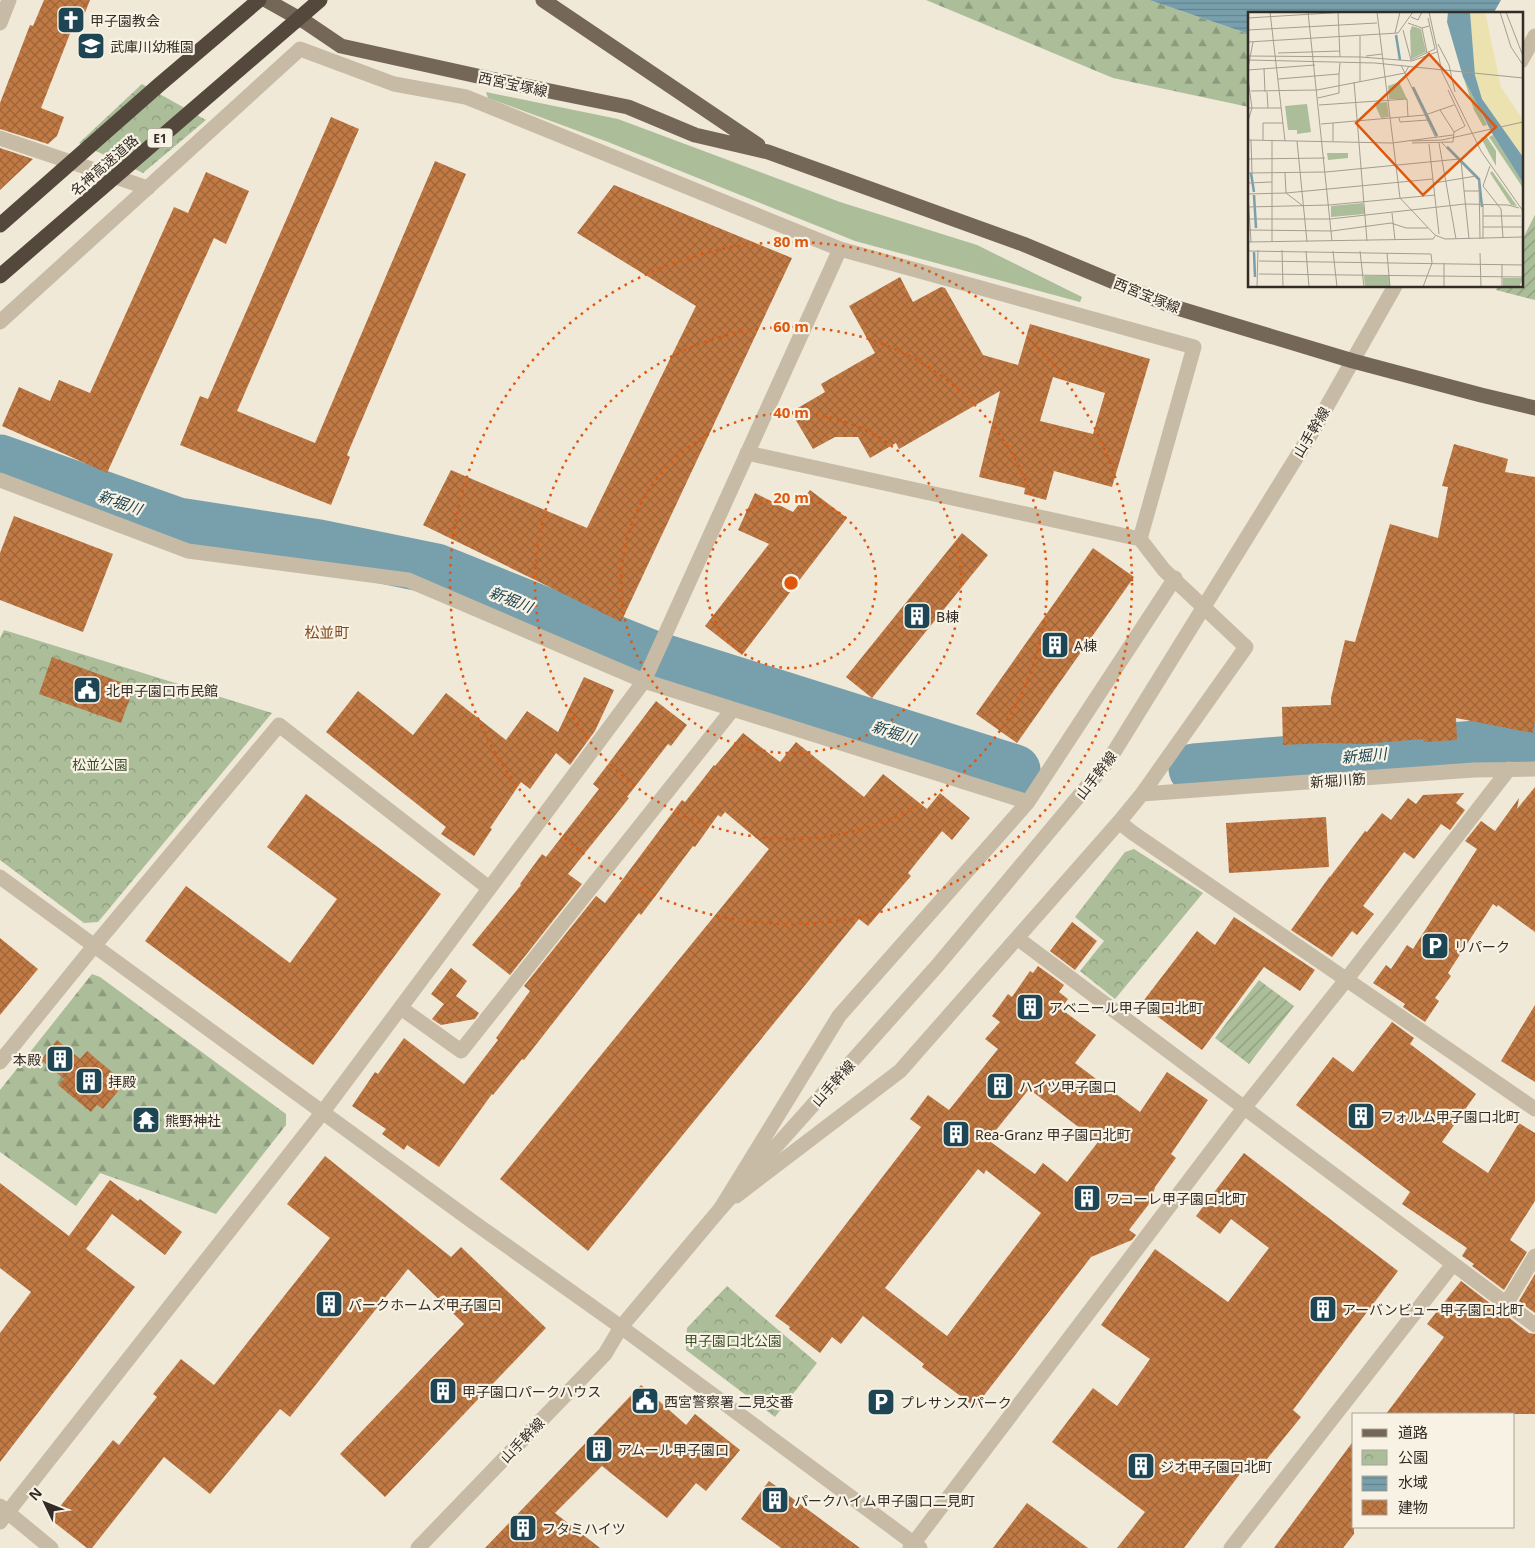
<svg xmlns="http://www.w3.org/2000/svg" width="1535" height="1548" viewBox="0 0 1535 1548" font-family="'Noto Sans','Noto Sans JP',sans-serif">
<defs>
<pattern id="forest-firs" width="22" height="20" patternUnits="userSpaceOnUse" patternTransform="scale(1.25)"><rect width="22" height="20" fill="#abbe99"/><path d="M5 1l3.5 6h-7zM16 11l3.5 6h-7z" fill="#8c9b7d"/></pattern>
<pattern id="park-crowns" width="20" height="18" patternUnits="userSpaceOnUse" patternTransform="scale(1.25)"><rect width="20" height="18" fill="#abbe99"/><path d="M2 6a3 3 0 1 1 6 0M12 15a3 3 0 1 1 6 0" fill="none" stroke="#8c9b7d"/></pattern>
<pattern id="garden-furrows" width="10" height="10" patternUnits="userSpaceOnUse" patternTransform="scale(1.25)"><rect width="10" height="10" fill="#abbe99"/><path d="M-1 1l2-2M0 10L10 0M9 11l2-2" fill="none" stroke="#8c9b7d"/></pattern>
<pattern id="water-rules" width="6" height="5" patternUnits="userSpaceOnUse" patternTransform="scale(1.25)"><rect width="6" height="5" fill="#78a0ac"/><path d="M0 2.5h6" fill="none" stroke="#63838c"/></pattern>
<pattern id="building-cross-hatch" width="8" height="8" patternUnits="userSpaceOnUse" patternTransform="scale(1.25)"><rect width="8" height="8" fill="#c27a44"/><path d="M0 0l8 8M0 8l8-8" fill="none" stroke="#9e6439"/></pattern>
</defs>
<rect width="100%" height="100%" fill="#f0e9d8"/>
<path fill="#abbe99" d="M486,92L618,119L840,202L977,245L1082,297L1080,302L855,241L608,142L488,98Z"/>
<path fill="url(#forest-firs)" d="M926,0H1149L1249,34V107L1113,78Z
M92,974L100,977L286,1114V1125L216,1214L100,1173L76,1206L0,1152V1090Z"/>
<path fill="url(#park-crowns)" d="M142,84L206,120L143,173L79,143Z
M4,630L272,713L98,922L84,923L0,860V638Z
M1134,849L1203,893L1115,999L1080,971L1104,941L1075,917L1125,852Z
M727,1286L817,1363L775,1417L686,1350L687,1328Z"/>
<path fill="url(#garden-furrows)" d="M1535,215V300L1496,290L1498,286H1521V242Z
M1259,980L1294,1006L1249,1064L1215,1038Z"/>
<path fill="url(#water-rules)" d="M1149,0H1535L1521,14H1249V34Z"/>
<path fill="#f0e9d8" d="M1501,0H1535V121L1521,118V14H1493Z"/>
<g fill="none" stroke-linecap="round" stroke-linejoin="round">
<path stroke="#78a0ac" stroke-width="51" d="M0,460L178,523L319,545L436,569L650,655L1015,770
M1194,769L1535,741"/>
</g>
<path fill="url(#building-cross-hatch)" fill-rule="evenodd" d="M44,0H90L79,28L73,26L41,108L64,117L57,136L48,144L0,129V103L30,25L33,26Z
M331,117L359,129L237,411L315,443L435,161L466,174L347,455L350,457L331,505L180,445L200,396L208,399Z
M0,148L33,159L0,190Z
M206,172L249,191L226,244L214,238L107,473L2,426L19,387L50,401L59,380L90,393L174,207L188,213Z
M614,185L792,258L621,622L423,525L451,470L587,528L696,306L577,233Z
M900,277L913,302L941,287L945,288L983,355L1018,365L1030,324L1150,359L1112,487L1054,471L1046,500L1024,494L1025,488L979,477L1000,391L899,449L896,443L870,458L858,437H835L813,449L791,412L825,392L821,384L875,353L849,306ZM1053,377L1105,393L1093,434L1040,421Z
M1454,444L1508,459L1505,472L1535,477V721L1533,733L1456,718L1457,740L1424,742L1423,739L1363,744L1325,743L1283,745L1282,707L1331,705V698L1345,640L1355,642L1390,524L1438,538L1448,487L1442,486Z
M810,490L847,518L742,655L705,626L769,544L738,530L755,493L793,512Z
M14,516L113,554L83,632L0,600V553Z
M962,533L988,555L872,698L846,677Z
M1093,548L1134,577L1017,743L976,714Z
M52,657L134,687L121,723L39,694Z
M584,677L614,690L595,731L570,765L556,753L530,789L521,782L490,828L492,829L474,856L441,834L446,827L326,732L358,691L413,735L446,693L506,740L527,711L558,732Z
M656,701L687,725L671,746L668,744L627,797L629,798L609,823L568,874L582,884L510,975L472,945L521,885L520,884L542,854L546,857L599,789L593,784Z
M743,733L780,762L796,742L864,797L883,774L927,809L940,793L970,818L952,840L942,831L908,873L911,876L868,926L859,919L588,1251L500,1179L769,849L725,812L721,817L718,815L695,847L693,846L641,915L639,913L524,1060L522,1059L493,1095L492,1094L439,1167L407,1145L404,1150L382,1134L386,1129L352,1106L375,1072L378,1074L404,1038L464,1084L498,1040L496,1038L530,991L524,986L596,896L605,903L682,800L685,802L714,765L715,766Z
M1535,787V932L1498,905L1497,907L1493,904L1448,973L1451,976L1435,998L1439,1001L1425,1022L1403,1007L1405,1004L1373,983L1386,965L1391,969L1407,945L1413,949L1477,849L1465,841L1481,821L1495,831L1519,798L1517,809Z
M1464,793L1456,803L1465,810L1450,830L1441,824L1414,859L1404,852L1363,906L1374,914L1357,935L1352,931L1332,957L1291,930L1330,876V877L1365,831L1367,832L1382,813L1391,820L1408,798L1416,804L1423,795Z
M306,794L441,894L313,1065L145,941L186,886L290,963L337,899L267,847Z
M1326,817L1329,867L1229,873L1226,823Z
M1234,917L1315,970L1300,991L1264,967L1202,1050L1141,1004L1197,931L1215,945Z
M1072,922L1097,941L1075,970L1050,951Z
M0,938L38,969L0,1015Z
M1038,966L1064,985L1059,992L1068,999L1061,1009L1096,1035L1075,1063L1140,1112L1167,1072L1208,1100L1171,1154L1176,1158L1155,1187L1152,1200L1129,1230L1136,1235L1132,1240L1091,1257L975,1407L922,1367L924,1364L863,1316L841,1344L832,1337L820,1353L789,1329L790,1327L775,1316L921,1127L910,1119L928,1095L949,1110L998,1049L985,1039L1000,1022L992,1016L1008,994L1012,997L1030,971L1033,973ZM1029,1089L1098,1142L1067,1182L1043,1163L1035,1174L988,1140ZM978,1169L984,1174L986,1170L1041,1213L947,1336L885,1288Z
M451,968L467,981L456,996L479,1013L475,1019L441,1025L432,1019L444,1004L431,994Z
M1535,1005V1082L1501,1061Z
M1392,1022L1414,1038L1410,1044L1476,1094L1442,1142L1488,1173L1519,1123L1535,1133V1201L1510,1240L1527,1252L1504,1290L1472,1266L1474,1264L1462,1256L1467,1248L1402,1204L1410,1192L1296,1105L1333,1057L1353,1072Z
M57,1040L80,1059L87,1051L119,1078L113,1085L119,1090L103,1109L97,1105L91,1112L58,1085L64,1079L41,1060Z
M1244,1153L1398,1271L1293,1410L1301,1417L1258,1470L1249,1462L1184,1548H1117L1145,1512L1052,1442L1093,1388L1117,1406L1150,1359L1101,1325L1155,1249L1228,1302L1269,1248L1231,1219L1220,1234L1196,1216Z
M325,1156L451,1257L461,1247L546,1328L385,1497L340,1454L464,1324L408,1269L290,1417L280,1409L210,1494L164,1457L92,1548H87L50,1519L113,1440L119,1445L157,1397L153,1394L181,1359L214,1385L330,1238L287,1204Z
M110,1180L138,1201L140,1199L182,1232L165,1255L112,1214L86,1249L135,1287L0,1462V1333L31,1292L0,1268V1183L69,1236Z
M1535,1274V1313L1519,1301Z
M1461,1281L1529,1333L1535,1334V1414H1386L1444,1337L1427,1324Z
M641,1385L686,1425L695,1414L740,1450L706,1491L696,1483L667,1518L602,1466L555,1513L600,1548H485Z
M1354,1440V1534L1343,1548H1274Z
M769,1481L860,1548H781L741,1519Z
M1027,1503L1088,1548H993Z"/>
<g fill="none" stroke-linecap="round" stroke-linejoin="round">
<path stroke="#c7bba5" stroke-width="15" d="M0,23L9,0
M1521,61L1535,36
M0,138L148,188
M0,322L300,49L394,84L466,97L840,249L1194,347L1140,539
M1314,429L1395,286
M0,480L188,551L408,580L644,681L1028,802
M1142,794L1474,770L1535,769
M1119,822L1133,833L1535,1109
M0,877L469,1219L621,1327L920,1548
M1017,938L1535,1325
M401,1008L461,1051L733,709
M0,1062L94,946L279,725L489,888
M736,1196L900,1071L1119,822L1142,794L1246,647L1164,570L1140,539L747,453
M1506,1304L1535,1256
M0,1506L51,1548
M0,1522L322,1113L644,681L840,249
M418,1548L605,1354L621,1327L721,1208L839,1016L1028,802L1175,578
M910,1548L1244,1108L1346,980L1509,769
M1231,1548L1453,1264"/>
<path stroke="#756757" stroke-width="15" d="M266,0L307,23L341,46L491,79L628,107L695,135L768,152L1023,244L1174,307L1353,361L1481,395L1535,408
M543,0L758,145"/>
<path stroke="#c7bba5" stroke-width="15" d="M721,1208L937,966L1109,760L1314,429"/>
<path stroke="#54483d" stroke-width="15" d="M0,225L159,85L259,0
M0,276L320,0"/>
</g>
<g fill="none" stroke="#df570d" stroke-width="2.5" stroke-dasharray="2.5 5">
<circle cx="791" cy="583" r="85"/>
<circle cx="791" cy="583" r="170"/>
<circle cx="791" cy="583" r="256"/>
<circle cx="791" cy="583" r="341"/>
</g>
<defs>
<symbol id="church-square" viewBox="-11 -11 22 22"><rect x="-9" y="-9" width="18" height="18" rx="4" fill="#1d4553" stroke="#f8f2e4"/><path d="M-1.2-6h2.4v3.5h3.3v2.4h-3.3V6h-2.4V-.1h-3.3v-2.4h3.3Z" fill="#fff"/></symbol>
<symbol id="school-square" viewBox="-11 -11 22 22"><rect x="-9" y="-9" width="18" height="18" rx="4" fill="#1d4553" stroke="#f8f2e4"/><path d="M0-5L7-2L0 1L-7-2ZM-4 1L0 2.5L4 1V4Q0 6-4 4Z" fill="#fff"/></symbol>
<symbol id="building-square" viewBox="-11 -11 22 22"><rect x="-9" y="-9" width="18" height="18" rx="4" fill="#1d4553" stroke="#f8f2e4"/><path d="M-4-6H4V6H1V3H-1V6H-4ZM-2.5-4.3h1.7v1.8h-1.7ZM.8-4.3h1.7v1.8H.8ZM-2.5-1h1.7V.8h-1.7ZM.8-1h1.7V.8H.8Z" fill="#fff"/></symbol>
<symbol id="civic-square" viewBox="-11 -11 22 22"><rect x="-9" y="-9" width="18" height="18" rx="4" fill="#1d4553" stroke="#f8f2e4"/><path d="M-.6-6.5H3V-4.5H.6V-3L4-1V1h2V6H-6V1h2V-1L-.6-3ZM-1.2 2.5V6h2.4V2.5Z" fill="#fff"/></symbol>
<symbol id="parking-square" viewBox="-11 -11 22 22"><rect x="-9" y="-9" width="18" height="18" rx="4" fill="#1d4553" stroke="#f8f2e4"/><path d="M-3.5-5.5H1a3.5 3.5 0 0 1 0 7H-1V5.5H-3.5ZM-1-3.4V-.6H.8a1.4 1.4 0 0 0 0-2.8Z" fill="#fff"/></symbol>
<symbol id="temple-square" viewBox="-11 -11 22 22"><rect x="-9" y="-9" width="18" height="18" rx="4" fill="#1d4553" stroke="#f8f2e4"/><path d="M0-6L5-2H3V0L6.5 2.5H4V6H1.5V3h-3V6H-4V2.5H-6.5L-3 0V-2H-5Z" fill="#fff"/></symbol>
</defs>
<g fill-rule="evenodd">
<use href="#church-square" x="55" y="4" width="32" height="32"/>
<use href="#school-square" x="75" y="30" width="32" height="32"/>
<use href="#building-square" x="901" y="600" width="32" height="32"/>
<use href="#building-square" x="1039" y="629" width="32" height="32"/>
<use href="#civic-square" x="71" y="674" width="32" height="32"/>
<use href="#parking-square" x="1419" y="930" width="32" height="32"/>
<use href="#building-square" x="1014" y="991" width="32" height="32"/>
<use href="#building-square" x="44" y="1043" width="32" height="32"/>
<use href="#building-square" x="73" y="1065" width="32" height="32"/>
<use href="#building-square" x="984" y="1070" width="32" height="32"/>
<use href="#building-square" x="1345" y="1100" width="32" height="32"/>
<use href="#temple-square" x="130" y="1104" width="32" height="32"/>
<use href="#building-square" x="940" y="1118" width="32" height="32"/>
<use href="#building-square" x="1071" y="1182" width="32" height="32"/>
<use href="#building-square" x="313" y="1288" width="32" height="32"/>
<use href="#building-square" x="1307" y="1293" width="32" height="32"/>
<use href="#building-square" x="427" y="1375" width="32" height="32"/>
<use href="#civic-square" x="629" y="1385" width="32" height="32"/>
<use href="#parking-square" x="865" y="1386" width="32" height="32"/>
<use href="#building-square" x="583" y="1433" width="32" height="32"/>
<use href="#building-square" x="1125" y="1450" width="32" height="32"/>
<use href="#building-square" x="759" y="1484" width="32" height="32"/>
<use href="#building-square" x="507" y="1512" width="32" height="32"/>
</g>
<g text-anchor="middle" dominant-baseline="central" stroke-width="4.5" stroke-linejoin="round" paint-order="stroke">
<rect fill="#f8f2e4" stroke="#6e675f" stroke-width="1" x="147.5" y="128.5" width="25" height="19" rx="4"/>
<g font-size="12" font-weight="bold" fill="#332c26">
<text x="160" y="138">E1</text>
</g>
<g font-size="14" fill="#332c26" stroke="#f8f2e4" text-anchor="start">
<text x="90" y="20">甲子園教会</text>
<text x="110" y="46">武庫川幼稚園</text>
<text x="936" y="616">B棟</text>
<text x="1074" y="645">A棟</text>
<text x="106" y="690">北甲子園口市民館</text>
<text x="1454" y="946">リパーク</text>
<text x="1049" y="1007">アベニール甲子園口北町</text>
<text x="41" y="1059" text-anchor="end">本殿</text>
<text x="108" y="1081">拝殿</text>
<text x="1019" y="1086">ハイツ甲子園口</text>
<text x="1380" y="1116">フォルム甲子園口北町</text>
<text x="165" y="1120">熊野神社</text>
<text x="975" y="1134">Rea-Granz 甲子園口北町</text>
<text x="1106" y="1198">ワコーレ甲子園口北町</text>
<text x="348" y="1304">パークホームズ甲子園口</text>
<text x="1342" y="1309">アーバンビュー甲子園口北町</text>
<text x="462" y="1391">甲子園口パークハウス</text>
<text x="664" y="1401">西宮警察署 二見交番</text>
<text x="900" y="1402">プレサンスパーク</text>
<text x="618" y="1449">アムール甲子園口</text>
<text x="1160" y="1466">ジオ甲子園口北町</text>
<text x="794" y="1500">パークハイム甲子園口二見町</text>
<text x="542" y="1528">フタミハイツ</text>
</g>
<g font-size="14" fill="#332c26" stroke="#f8f2e4">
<text transform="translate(513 84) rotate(12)">西宮宝塚線</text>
<text transform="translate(104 165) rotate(-41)">名神高速道路</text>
<text transform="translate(1147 295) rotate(22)">西宮宝塚線</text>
<text transform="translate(1311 432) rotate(-59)">山手幹線</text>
<text transform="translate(1096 775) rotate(-52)">山手幹線</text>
<text transform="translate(1338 780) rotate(-4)">新堀川筋</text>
<text transform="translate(833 1083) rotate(-48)">山手幹線</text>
<text transform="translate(522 1440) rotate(-46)">山手幹線</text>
</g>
<g font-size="14" fill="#3c502a" stroke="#f8f2e4">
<text x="100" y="764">松並公園</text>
<text x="733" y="1340">甲子園口北公園</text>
</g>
<g font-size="15" font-style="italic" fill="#1d4553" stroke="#f8f2e4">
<text transform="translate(120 502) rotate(19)">新堀川</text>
<text transform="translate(511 599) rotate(22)">新堀川</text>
<text transform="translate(894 732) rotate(18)">新堀川</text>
<text transform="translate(1364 755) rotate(-5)">新堀川</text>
</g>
<g font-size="15" fill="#7f4921" stroke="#f8f2e4">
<text x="327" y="632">松並町</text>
</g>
</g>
<g transform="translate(1248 12)">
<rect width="275" height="275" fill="#f0e9d8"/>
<path d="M59,92L63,120L49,122V118H40L37,94Z" fill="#abbe99"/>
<path d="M216,67L222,77L239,113L235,114L226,98ZM139,90L141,105L133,106L126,91ZM245,123L275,171V176L241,125ZM244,159L269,194L263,193L242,161Z" fill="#abbe99"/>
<path d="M222,0H237L253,75L275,108V145L234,87L227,63Z" fill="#ebe2af"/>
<path d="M164,14L173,17L178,40L163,47L162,19Z" fill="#abbe99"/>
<path d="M151,70L159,87H141L140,74ZM115,191L117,202L83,205V194ZM116,264H141L142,275H117ZM255,266H275V267L271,275H255Z" fill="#abbe99"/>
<path d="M238,124L248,139V154L233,126ZM79,141H100V146L80,148Z" fill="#abbe99"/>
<path d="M200,0H222L227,63L234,87L275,145V171L245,123L215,65L199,10Z" fill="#78a0ac"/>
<path fill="none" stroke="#78a0ac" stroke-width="2.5" d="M148,23L152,48M165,75L189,124M199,135L231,167L234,195M3,161L6,180M6,183L8,216M6,240L7,265"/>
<path fill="none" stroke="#a49d91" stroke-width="1" d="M22,0L37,129M60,0L84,229M90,0L92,45M129,0L152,186L187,223L197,227L275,225M181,0L194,60L233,139L275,199M252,0L263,35L275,53M258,0L275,44M163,5L170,8L174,0M0,6L98,0M160,11L174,16L181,14M174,16L179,41M0,18L129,11M155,18L163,48L187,37L180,6M147,21L152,0M0,30L150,21L165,0M190,32L201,53L207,80M30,41L92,39M0,44L113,45L164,49L189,40M118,44L134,42M0,48L127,51L275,66M153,53L188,126M0,56L5,30M16,56L17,80M0,58L67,53M0,67L4,96L0,109M30,67L91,62L92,51M106,70L119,229M112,70V24M200,78L217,114L206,120M3,79L69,78L157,61L161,54M19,80L20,96M70,86L91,81V62M71,93L159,87L160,105M0,96H33M151,106L152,110L180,108M85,111V129M73,112L177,103L206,93M0,128L144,131L205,123M3,128L4,161M15,128V111H35M24,128V230M49,129L59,230M164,129L194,128L275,110M164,131L205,130L206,120L192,98M191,131L208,227M194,131L231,169L232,227M181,132L191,222M0,147L77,146M213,149L221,227M0,161L78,160L211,147M37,161L38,181M0,171L24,170M186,171L228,164M235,174L253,197L255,226M235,174L242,154M216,179H232M38,181L55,194M0,182L38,181L185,167M0,184L3,230M235,192V227M0,195L81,193L187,183M144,201L147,228M235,204H273M0,207H82L217,192L260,193L271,196M235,215H275M0,218L84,219L143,211L158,216H180M0,230L185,227L187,224M34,238L35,275M0,239L183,242L184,251M58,239L61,275M85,239L89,275M112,239L116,275M139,241L142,275M232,241L233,275M11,249L275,253M254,252V275M11,262L275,265M9,275L10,238M175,275L184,251M196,275V251"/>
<path fill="#df570d" fill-opacity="0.15" stroke="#df570d" stroke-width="2.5" d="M181,42L248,115L175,183L108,111Z"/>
<rect width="275" height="275" fill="none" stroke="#332c26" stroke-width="2.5"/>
</g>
<circle cx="791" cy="583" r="8" fill="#df570d" stroke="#f8f2e4" stroke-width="2.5"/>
<g font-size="15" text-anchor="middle" font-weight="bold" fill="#df570d" stroke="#f8f2e4" stroke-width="4.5" stroke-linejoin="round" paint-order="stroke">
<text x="791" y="247">80 m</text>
<text x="791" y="332">60 m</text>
<text x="791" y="418">40 m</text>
<text x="791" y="503">20 m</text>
</g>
<rect x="1352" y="1413" width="162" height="115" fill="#f8f2e4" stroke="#a9a398"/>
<rect x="1362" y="1429" width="25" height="8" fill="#756757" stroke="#a9a398"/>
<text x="1398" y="1438" font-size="15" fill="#332c26">道路</text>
<rect x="1362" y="1450" width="25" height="15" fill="url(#park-crowns)" stroke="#a9a398"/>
<text x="1398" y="1463" font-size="15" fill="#332c26">公園</text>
<rect x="1362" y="1476" width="25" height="15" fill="url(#water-rules)" stroke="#a9a398"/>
<text x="1398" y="1488" font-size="15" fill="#332c26">水域</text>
<rect x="1362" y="1500" width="25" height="15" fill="url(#building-cross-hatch)" stroke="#a9a398"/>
<text x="1398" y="1513" font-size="15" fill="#332c26">建物</text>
<g transform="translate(45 1503) rotate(313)" stroke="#f8f2e4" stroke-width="4" paint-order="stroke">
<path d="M0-4L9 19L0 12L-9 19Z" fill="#332c26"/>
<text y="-8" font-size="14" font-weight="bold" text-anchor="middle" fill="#332c26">N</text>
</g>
</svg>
